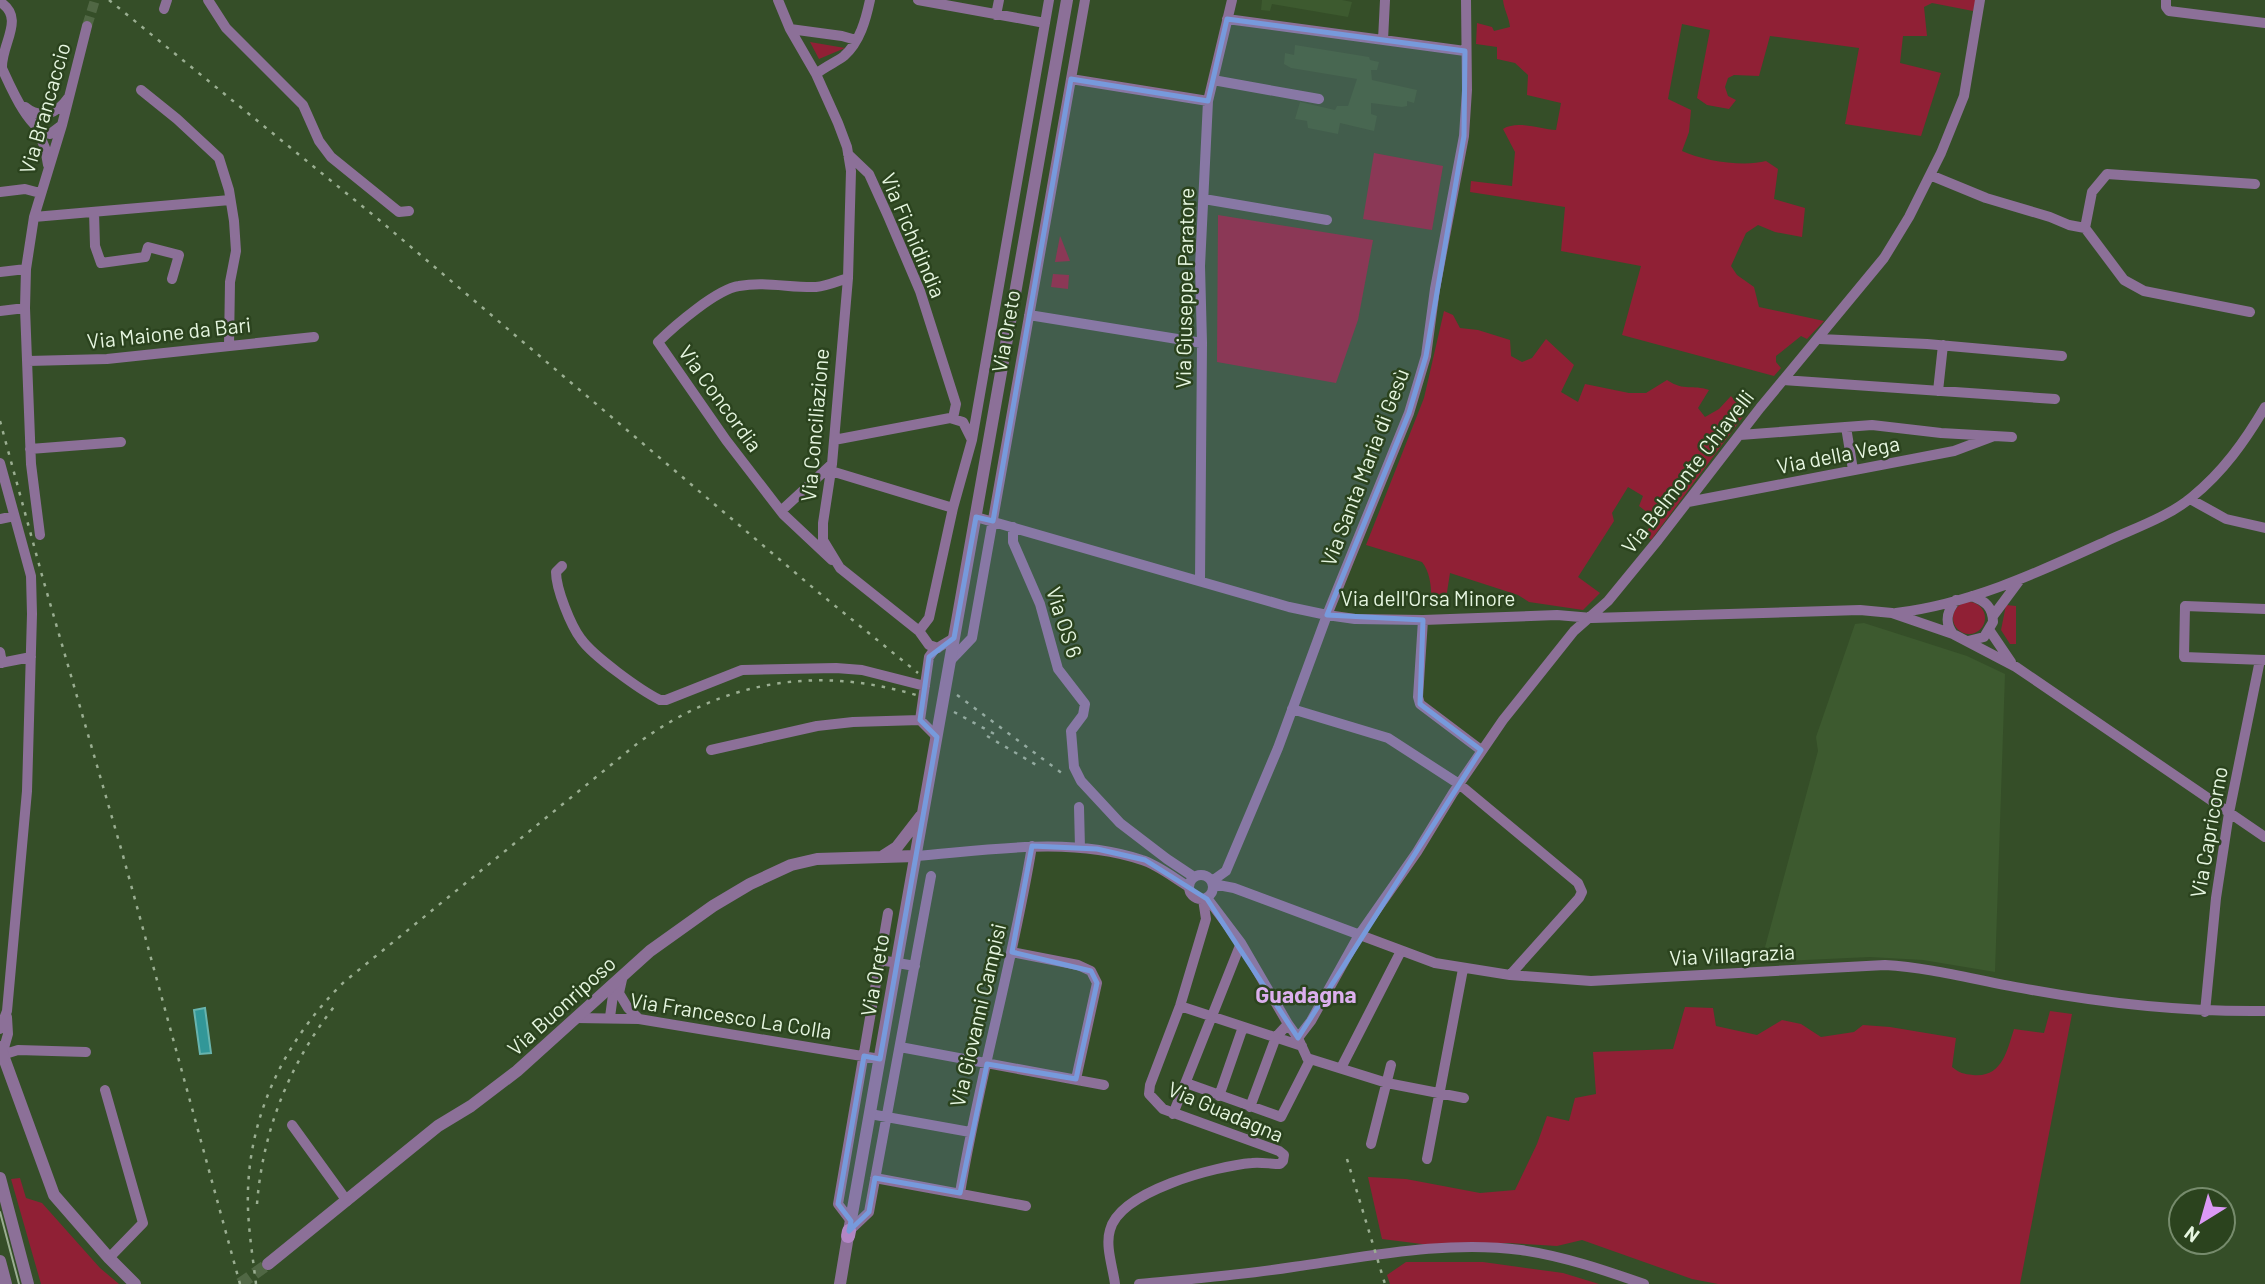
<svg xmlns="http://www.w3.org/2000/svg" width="2265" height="1284" viewBox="0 0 2265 1284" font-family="Barlow,sans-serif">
<rect width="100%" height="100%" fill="#354e28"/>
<path fill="#3d5a2f" d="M1262,0H1342L1352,2L1348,17L1272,4L1270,11L1261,10Z
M1295,45L1369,57L1370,60L1379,62L1377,70H1371L1372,80L1417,90L1414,103L1407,101V106L1402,107L1371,103V114L1377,116L1374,131L1340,123L1338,134L1308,128L1307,121L1295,119L1300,102L1335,110L1337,106H1348L1357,79L1291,68L1284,64L1285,53L1294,55Z
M1864,623L1967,656L2005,674L1995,972L1923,960L1870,957L1761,962L1818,751L1816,737L1855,624Z"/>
<path fill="#902035" d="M1503,0H1976L1973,11L1932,3L1924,7L1927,36H1903L1900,63L1941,73L1921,136L1845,124L1859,48L1770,36L1759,76L1734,75L1728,78L1725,87L1728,96L1736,100L1729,109L1707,105L1697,98L1710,30L1682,24L1668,99L1691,110L1689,132L1682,151C1703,161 1744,167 1766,161L1778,169L1774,199L1805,208L1802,237L1775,232L1758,225L1746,233L1731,266L1737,275L1754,287L1759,307L1824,321L1807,339L1801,336L1776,356V362L1781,368L1774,376L1622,335L1641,266L1561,251L1565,207L1470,192L1471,181L1512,186L1515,152L1503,129C1517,120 1540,129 1556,130L1561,103L1527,95L1528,75L1515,63L1497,59V47L1476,44L1477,23L1492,27L1494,31L1510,27C1509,17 1504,10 1503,0Z
M810,42L845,48L819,59Z
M1374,153L1443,166L1432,230L1363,219Z
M1218,215L1373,240L1358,320L1336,383L1217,362Z
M1060,236L1061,238L1070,261L1055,262Z
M1053,274L1069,275L1068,289L1051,287Z
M1444,311L1453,315L1460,328L1478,330L1510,340L1511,356L1522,362L1532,358L1546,339L1574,365L1561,392L1578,402L1585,384L1629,393H1646L1667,380C1685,392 1692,384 1709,390L1698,408L1705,417L1719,409L1731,396L1745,414L1651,540L1646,533L1652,523L1648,513L1639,506L1643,496L1628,487L1612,513L1614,521L1578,577L1600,593L1583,610L1529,602L1518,595L1450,573L1445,605L1431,606C1432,592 1431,573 1422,562L1366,545L1424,398Z
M1953 618a16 16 0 1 1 32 0a16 16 0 1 1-32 0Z
M2006,605L2016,606V644H2010L2001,630Z
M1685,1007L1713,1008L1716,1026L1757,1035L1782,1020L1801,1024L1821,1037L1854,1032L1863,1025L1890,1027L1956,1038L1952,1067C1960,1073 1963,1074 1973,1075C2002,1078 2007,1051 2014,1029L2044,1033L2050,1011L2072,1014L2020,1284H1718L1692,1279L1582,1240L1557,1246L1508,1243L1430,1245L1382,1239L1368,1177L1406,1179L1480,1193L1515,1190L1537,1144L1547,1116L1569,1121L1575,1098L1596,1094L1593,1052L1673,1049Z
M20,1178L26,1198L42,1203L100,1268L119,1284H41L11,1179Z
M1406,1262H1483L1563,1273L1599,1284H1390L1387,1275Z"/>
<path fill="#329798" stroke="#68b4ae" stroke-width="2" d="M205,1008L211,1053L200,1054L194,1010Z"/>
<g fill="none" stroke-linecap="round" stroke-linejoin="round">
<path stroke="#506744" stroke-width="10" stroke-dasharray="10 5" stroke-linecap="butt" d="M87,26L95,0"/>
<path stroke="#506744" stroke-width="12" stroke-dasharray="12 6" stroke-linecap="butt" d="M240,1284L268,1264"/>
<path stroke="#8c7098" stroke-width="10" d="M208,0L226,28L303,105L319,141L331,157L399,212L409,211
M778,0L790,29L816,74L838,123L847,147L851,171L848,278L832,464L823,523V540L840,568L919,631L929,645L938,648
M918,0L1045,23
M2166,0V7L2169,11L2265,23
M0,2C26,18 1,44 2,68
M164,9L167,0
M996,15L999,0
M1227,19L1465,51
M790,29L842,36L856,40
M1383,40L1385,0
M0,64C9,83 28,131 50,134L62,125
M816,74C824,67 838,61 844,56C860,42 866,19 870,0
M1071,79L1208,101
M1213,80L1319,99
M141,90L177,119L219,158L229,190L234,221L236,251L230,282L229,345
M25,107C41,120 57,114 68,98
M37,129L45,148L48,165
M848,154L869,174L888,216L920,291L956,404L953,418
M1930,175L1986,198L2050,217L2069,225L2085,228
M0,192L25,189L40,193
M1204,199L1327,220
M94,212L95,246L101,263L145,257L148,247L179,255L172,279
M34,217L230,200
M0,272L26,269
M0,311L25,308
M2250,312L2144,291L2124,280L2085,228L2092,192L2107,174L2255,184
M1029,315L1202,343
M1820,339L1927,344L2062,356
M28,361L107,359L314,337
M1783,380L2055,399
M1938,391L1943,345
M1846,427L1853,470
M1740,435L1872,425L1941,433L2012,437
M834,440L950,418L963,422L971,438
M30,449L121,442
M0,463L31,576L32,614L27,791L7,1011L0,1029
M831,471L953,508
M2190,499L2226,519L2265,528
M1688,502L1954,451L1994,436
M781,511L832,464
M976,517L1289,607L1327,615L1355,619L1423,620L1557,615L1592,618L1860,610L1892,613L1953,634L2016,667L2265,837
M0,519L14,516
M1013,527V542L1040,604L1058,669L1085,704L1083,715L1071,731L1074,767L1081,781L1120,823L1167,859L1194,877
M40,535L31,464L25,308L26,269L34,217L62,125L87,26
M832,560L783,514L726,440L658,342C674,326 717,289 739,286C765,281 791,288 816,287C827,286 838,281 848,278
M562,566L556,572C556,589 571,626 581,639C593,656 640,690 660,700H666L742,670L836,668L862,670L925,686
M1200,580L1202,343L1200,266L1208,101L1232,0
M1896,613C1971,604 2039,572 2107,541C2135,528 2168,517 2192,497C2223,472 2245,441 2265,407
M1993,616L2019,581
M1423,620L1418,697L1420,704L1481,750
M919,631L929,618L953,508L972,440L1049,0
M1990,631L2011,662
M1953,634C1944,622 1947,611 1956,600
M1968,641L1984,637L1993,622C1993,607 1985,601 1972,596
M0,652L2,663
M2264,660L2184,657L2185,606L2265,609
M950,661L972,638L1085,0
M0,663L31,657
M1292,709L1388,738L1459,784L1578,883L1582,892L1579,898L1510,975
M937,737L920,720L929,657L934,650L954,638
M711,750L817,726L853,722L920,720
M1079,807L1080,848
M916,856C989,850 1071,836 1142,860C1158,865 1174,878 1189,887
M1189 887a12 12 0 1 1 24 0a12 12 0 1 1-24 0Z
M1212,881L1226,871L1278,748L1327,615L1409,413L1426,356L1435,289L1464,136L1467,90L1466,0
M1213,884L1234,888L1435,963L1510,975L1591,981L1885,965C1935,968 1982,982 2032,990C2109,1004 2186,1012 2265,1011
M1012,952L1078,965L1091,971L1097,983L1076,1079
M880,960L915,966
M623,975L619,993L628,1008L639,1019
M1180,1006L1302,1046
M2205,1012L2216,898L2229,813L2260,660
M610,1017L613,995L617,984
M576,1018L639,1019L880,1059
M1298,1038L1311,1021L1359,935L1417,852L1453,793L1503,720L1574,631L1608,601L1658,540L1760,408L1884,258L1909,217L1941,153L1964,96L1980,0
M900,1047L1104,1085
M2,1055L18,1050L86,1052
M2,1055L8,1034L7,1017
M1307,1058L1387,1083L1464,1098
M1341,1068L1401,951
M1186,1083L1281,1117L1309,1062L1298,1038L1288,1024L1241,943L1207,898
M105,1090L143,1223L109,1258
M1219,1096L1243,1027
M1250,1107L1276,1037L1288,1024
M870,1114L970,1132
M1173,1114L1241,943
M292,1125L347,1201
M1371,1144L1391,1065
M1427,1159L1463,969
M875,1178L1026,1206
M960,1193C979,1077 1013,963 1032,846
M851,1221L838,1204L888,913
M849,1231L869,1212L931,876
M1115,1284C1113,1268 1105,1246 1110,1230C1120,1191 1216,1166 1252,1163C1261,1162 1271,1164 1280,1164L1283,1161L1284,1155L1279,1151L1163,1109L1149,1094L1150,1085L1180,1006L1206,919L1203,899
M1139,1284C1190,1279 1242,1275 1293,1267C1367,1257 1445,1240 1521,1250C1563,1256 1604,1270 1644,1284"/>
<path stroke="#8c7098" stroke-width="12" d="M883,856L897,847L921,816
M0,1047L54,1195L109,1258L135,1284
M0,1178L28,1284
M849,1231L1067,0
M0,1261L6,1284
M268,1264L438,1126L471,1106L517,1071L650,951L713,906L750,884L791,865L817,859L916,856
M840,1284L848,1236"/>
<path stroke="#b386c5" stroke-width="14" d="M848,1236L849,1231"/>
<path stroke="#9aae91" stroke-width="2" d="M0,1212L19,1284"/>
<path stroke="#9aae91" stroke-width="2.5" stroke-dasharray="3.5 7" stroke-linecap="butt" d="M109,0L378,219L818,592L918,673
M0,421L43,579L122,852L240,1284
M957,695L1063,774
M954,712L1000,737
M987,736L1038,766
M1347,1159L1385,1284
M257,1204C263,1129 290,1062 337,1003
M256,1284C253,1259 249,1234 248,1209C245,1122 282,1043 344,982L638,743C723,681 815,665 916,695"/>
</g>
<path fill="#779adc" fill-opacity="0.2" stroke="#779adc" stroke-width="5" stroke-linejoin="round" d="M1227,19L1465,51L1464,136L1426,356L1409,413L1327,615L1423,620L1420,704L1481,750L1298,1038L1207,899L1145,860L1097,849L1032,846L1012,952L1091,971L1097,983L1076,1079L987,1064L960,1193L875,1178L869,1212L849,1231L851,1221L838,1204L864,1056L880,1059L937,737L920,720L929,657L954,638L976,517L993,521L1071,79L1208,101Z"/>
<g text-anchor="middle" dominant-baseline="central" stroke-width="5" stroke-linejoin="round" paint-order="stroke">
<g font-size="21" fill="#e6f6e0" stroke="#2b431e">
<text transform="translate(44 108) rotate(-74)">Via Brancaccio</text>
<text transform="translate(914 235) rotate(67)">Via Fichidindia</text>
<text transform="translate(1184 288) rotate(-89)">Via Giuseppe Paratore</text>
<text transform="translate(1005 331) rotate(-80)">Via Oreto</text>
<text transform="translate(169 332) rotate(-6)">Via Maione da Bari</text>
<text transform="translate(721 398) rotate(54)">Via Concordia</text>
<text transform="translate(814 425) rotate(-85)">Via Conciliazione</text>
<text transform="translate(1838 454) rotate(-11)">Via della Vega</text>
<text transform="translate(1364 467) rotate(-69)">Via Santa Maria di Gesù</text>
<text transform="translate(1687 471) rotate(-52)">Via Belmonte Chiavelli</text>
<text x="1428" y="597">Via dell'Orsa Minore</text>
<text transform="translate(1065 622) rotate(72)">Via OS 6</text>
<text transform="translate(2208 832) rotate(-80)">Via Capricorno</text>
<text transform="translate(1732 954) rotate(-3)">Via Villagrazia</text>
<text transform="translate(874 975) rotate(-80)">Via Oreto</text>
<text transform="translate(561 1005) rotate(-42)">Via Buonriposo</text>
<text transform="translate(731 1015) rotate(9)">Via Francesco La Colla</text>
<text transform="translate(977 1015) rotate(-77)">Via Giovanni Campisi</text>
<text transform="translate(1226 1111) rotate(23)">Via Guadagna</text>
</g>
<g font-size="23" font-weight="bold" fill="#dcafee" stroke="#2b431e">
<text x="1306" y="994">Guadagna</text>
</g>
</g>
<g transform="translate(2202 1221) rotate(217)"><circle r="33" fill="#2b431e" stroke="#768b6c" stroke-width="2"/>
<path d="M0-5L12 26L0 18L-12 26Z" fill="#db99f5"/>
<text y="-10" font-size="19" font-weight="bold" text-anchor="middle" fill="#e6f6e0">N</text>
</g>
</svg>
